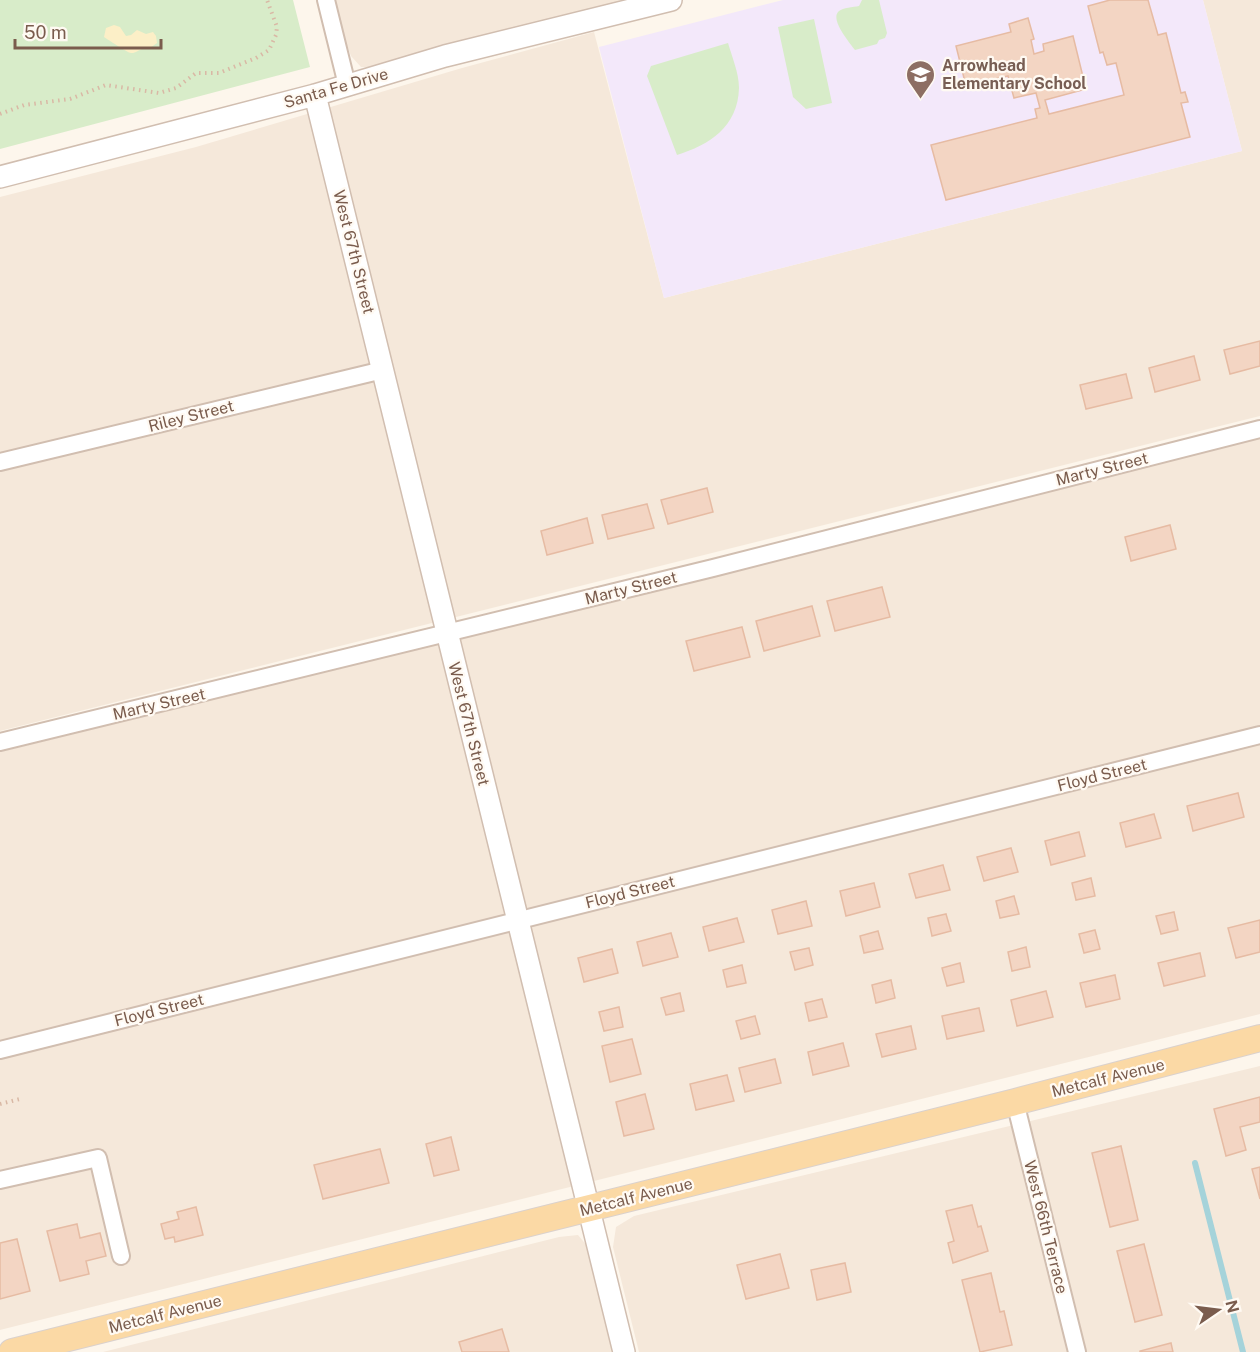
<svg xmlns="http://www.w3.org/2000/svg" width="1260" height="1352" viewBox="0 0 1260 1352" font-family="'Public Sans',sans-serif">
<rect width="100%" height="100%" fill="#fdf6ec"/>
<path fill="#f5e8da" d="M335,0H649L382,68L361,67L351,56L345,40Z
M1203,0H1260V416L0,731V197L196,147L462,68L594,32L664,298L1242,151Z
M1260,437V1014L0,1330V752Z
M1260,1066V1352H639L613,1247L616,1227L634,1216Z
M578,1235L588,1247L614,1352H103L559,1237Z"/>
<path fill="#f3e8fa" d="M783,0H1203L1242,151L664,298L599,47Z"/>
<path fill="#d8ecc9" d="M0,0H293L310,67L0,149Z
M862,0H879L887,33L885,38L879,40L877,44L855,50C850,43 829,19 839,11C843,8 853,7 859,6Z
M814,19L832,103L806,109L793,97L778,27Z
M728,43C732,57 739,73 739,88C738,127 709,145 677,155L647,76L651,66Z"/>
<path fill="#fcefc7" d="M114,25L120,27L126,36L131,35L137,30L146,34L153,32L156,36L157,43L150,48C140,47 138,53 131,53C128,53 107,39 104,37L106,28Z"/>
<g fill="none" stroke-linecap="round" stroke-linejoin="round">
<path stroke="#a5d3da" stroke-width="6" d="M1195,1163L1243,1352"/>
</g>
<path fill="#f3d5c3" stroke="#e6bba3" stroke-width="1.5" d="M1110,0H1148L1158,35L1166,33L1181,93L1185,92L1188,102L1181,103L1190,137L946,200L931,145L1037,118L1035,109L1040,108L1036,93L1014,98L1008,76L966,86L956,46L1011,32L1009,24L1028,18L1034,39L1031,40L1034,54L1044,51L1043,44L1073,36L1086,89L1045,100L1049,114L1124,95L1116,63L1107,65L1103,52L1100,53L1088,6Z
M1260,341V366L1230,374L1224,350Z
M1194,356L1200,380L1155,392L1149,368Z
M1126,374L1132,398L1086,409L1080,385Z
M707,488L713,512L668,524L661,500Z
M647,504L654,528L608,539L602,515Z
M587,518L593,543L547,555L541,531Z
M1170,525L1176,549L1131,561L1125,537Z
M882,587L890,617L835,631L827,601Z
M812,606L820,636L764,651L756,621Z
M742,627L750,657L694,671L686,641Z
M1238,793L1244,817L1193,831L1187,806Z
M1154,814L1161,838L1126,847L1120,823Z
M1079,832L1085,856L1051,865L1045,841Z
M1011,848L1018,872L984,881L977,857Z
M943,865L950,890L916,898L909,874Z
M1091,878L1095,896L1076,900L1072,883Z
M874,883L880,907L846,916L840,891Z
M1014,896L1019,914L1000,918L996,901Z
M806,901L812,926L778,934L772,910Z
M1174,912L1178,930L1161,934L1156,916Z
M946,914L951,931L932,936L928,918Z
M737,918L744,942L709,951L703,927Z
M1260,920V952L1236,958L1228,928Z
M1095,930L1100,949L1084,953L1079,934Z
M878,931L883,949L864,953L860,936Z
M671,933L678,957L643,966L637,942Z
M1026,947L1030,967L1012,971L1008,952Z
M809,948L813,965L795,970L790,952Z
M612,949L618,973L584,982L578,958Z
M1200,953L1205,976L1164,986L1158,963Z
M960,963L964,982L947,986L942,968Z
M742,965L746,983L727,987L723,970Z
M1115,975L1120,999L1086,1007L1080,983Z
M891,980L895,998L876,1003L872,985Z
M1046,991L1053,1017L1017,1026L1011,1000Z
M680,993L684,1011L666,1015L661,998Z
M822,999L827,1017L809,1021L805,1003Z
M619,1007L623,1027L604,1031L599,1012Z
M979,1008L984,1031L947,1039L942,1016Z
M755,1016L760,1034L741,1039L736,1021Z
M911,1026L916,1049L882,1057L876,1034Z
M632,1039L641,1074L610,1082L602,1046Z
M843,1043L849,1066L813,1075L808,1052Z
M775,1059L781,1083L745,1092L739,1068Z
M727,1075L734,1101L696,1110L690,1084Z
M645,1094L654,1129L624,1136L616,1102Z
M1260,1097V1122L1240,1127L1246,1150L1226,1156L1214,1109Z
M451,1137L459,1170L434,1176L426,1144Z
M1121,1146L1138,1220L1110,1227L1092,1153Z
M380,1149L389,1183L323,1199L314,1165Z
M1260,1167V1199L1252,1169Z
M972,1205L978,1227L981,1226L988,1251L953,1263L948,1243L954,1241L946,1211Z
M196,1207L203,1235L175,1242L174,1237L165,1239L161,1224L179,1219L177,1212Z
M77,1224L80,1238L100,1233L106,1256L86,1261L89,1274L60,1281L47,1231Z
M17,1239L30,1291L0,1299V1243Z
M1144,1244L1162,1315L1135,1322L1117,1251Z
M780,1254L789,1288L746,1299L737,1265Z
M845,1263L851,1292L817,1300L811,1270Z
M991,1273L1000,1312L1004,1311L1012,1345L980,1352L962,1280Z
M502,1329L509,1352H462L459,1342Z
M1171,1343L1173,1352H1140V1351Z"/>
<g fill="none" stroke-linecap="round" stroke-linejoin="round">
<defs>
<path id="minor" d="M326,0L347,85
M0,462L383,370
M0,742L713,568L1260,429
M0,1050L1260,735
M1015,1102L1077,1352
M0,1180L98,1158L121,1256"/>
<path id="tertiary" d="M315,95L624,1352
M0,177L315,95L445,56L671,0"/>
<path id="primary" d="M12,1352L1015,1102L1260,1038"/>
</defs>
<use href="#minor" stroke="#d1beb0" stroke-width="20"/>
<use href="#tertiary" stroke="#d1beb0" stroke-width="24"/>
<use href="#primary" stroke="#dad1cd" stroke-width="28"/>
<path stroke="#d9b8a5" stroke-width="4" stroke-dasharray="1.5 4.5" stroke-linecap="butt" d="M0,114L24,105L70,99L106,85L159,93L176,88L196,73H219L256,58L269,50L276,35L277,27L267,0
M0,1104L20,1099"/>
<use href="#minor" stroke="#fff" stroke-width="16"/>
<use href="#tertiary" stroke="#fff" stroke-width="21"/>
<use href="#primary" stroke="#fbd9a5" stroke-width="26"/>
</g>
<defs>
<symbol id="school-pin" viewBox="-11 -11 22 30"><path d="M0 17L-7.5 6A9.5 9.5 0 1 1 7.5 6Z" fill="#8d6e63" stroke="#fffaf3"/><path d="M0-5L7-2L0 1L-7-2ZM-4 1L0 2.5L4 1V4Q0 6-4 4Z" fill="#fff"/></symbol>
</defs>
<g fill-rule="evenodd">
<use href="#school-pin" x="904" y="58" width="33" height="45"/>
</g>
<g text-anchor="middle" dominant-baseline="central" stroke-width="4.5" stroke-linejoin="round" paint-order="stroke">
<g font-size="16" font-weight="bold" fill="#785e54" stroke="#fffaf3" text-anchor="start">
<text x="942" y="65">Arrowhead<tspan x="942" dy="18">Elementary School</tspan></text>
</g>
<g font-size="16" fill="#7a5c4d" stroke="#fffaf3">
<text transform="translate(336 88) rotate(-16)">Santa Fe Drive</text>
<text transform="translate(354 252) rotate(76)">West 67th Street</text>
<text transform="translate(191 416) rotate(-14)">Riley Street</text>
<text transform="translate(1102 469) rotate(-14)">Marty Street</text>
<text transform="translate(631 588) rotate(-14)">Marty Street</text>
<text transform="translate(159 704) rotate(-13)">Marty Street</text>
<text transform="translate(469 724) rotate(76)">West 67th Street</text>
<text transform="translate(1102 775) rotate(-14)">Floyd Street</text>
<text transform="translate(630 892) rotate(-14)">Floyd Street</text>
<text transform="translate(159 1010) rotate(-14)">Floyd Street</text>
<text transform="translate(1108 1078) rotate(-14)">Metcalf Avenue</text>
<text transform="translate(636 1197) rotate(-14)">Metcalf Avenue</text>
<text transform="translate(1046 1227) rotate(76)">West 66th Terrace</text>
<text transform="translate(165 1314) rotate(-14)">Metcalf Avenue</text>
</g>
</g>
<g transform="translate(1218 1310) rotate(76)" stroke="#fffaf3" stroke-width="4.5" paint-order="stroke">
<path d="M0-4.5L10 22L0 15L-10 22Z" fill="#7a5c4d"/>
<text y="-9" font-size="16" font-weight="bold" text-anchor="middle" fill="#7a5c4d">N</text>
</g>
<path d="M15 39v9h146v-9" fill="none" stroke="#7a5c4d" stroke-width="3"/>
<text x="24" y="39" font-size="18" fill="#7a5c4d" stroke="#fffaf3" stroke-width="4.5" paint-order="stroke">50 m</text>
</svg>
